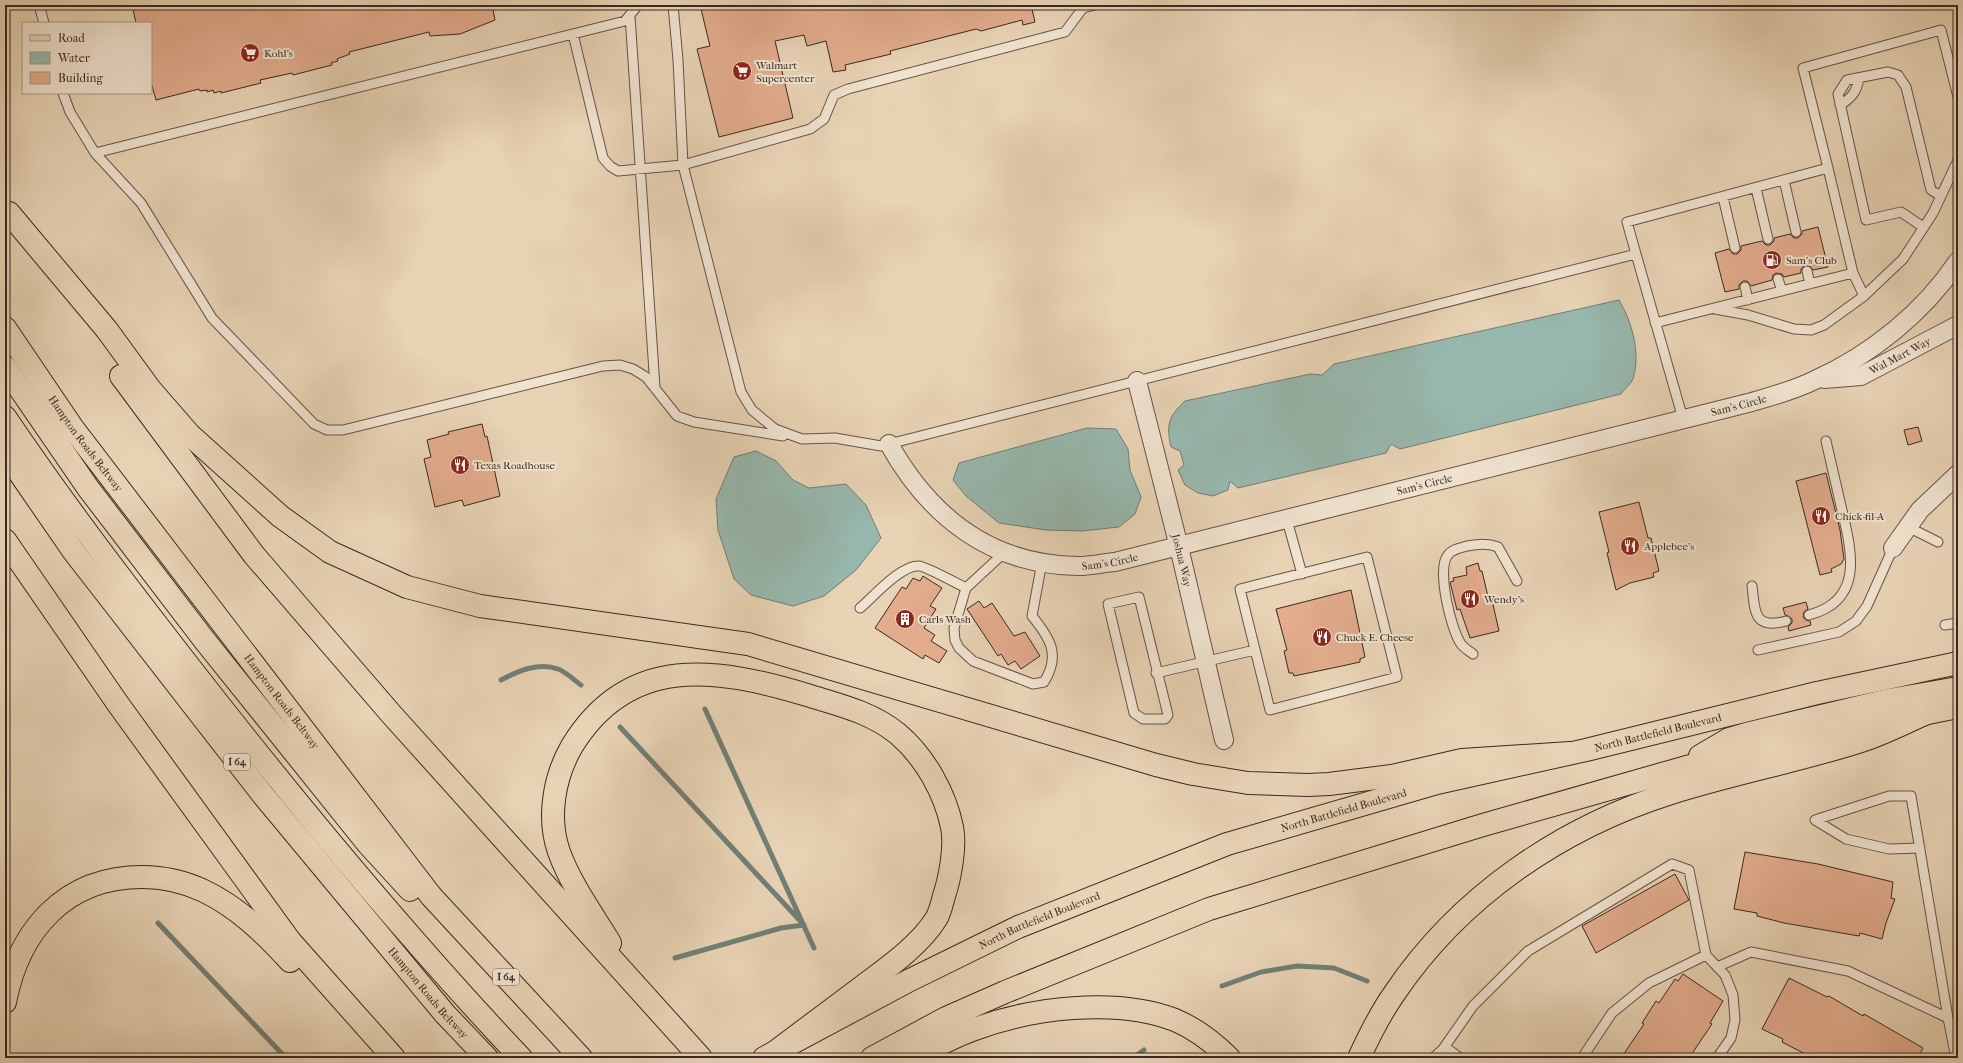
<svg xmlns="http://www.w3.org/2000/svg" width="1963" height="1063" viewBox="0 0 1963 1063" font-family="'IM FELL French Canon',serif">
<rect width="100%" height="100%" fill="#e8d3b5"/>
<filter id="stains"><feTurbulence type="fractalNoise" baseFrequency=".005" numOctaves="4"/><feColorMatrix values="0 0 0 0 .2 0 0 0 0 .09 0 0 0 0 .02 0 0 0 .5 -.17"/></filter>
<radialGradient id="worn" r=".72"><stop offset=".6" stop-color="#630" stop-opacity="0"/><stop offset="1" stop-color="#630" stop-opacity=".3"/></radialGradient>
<path fill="#97b8ae" stroke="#717f75" d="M1619,300C1632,322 1641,353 1633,379C1631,384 1624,389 1621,394L1400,449L1391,444L1386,453L1238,488L1230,481L1228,490L1213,496L1198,493L1185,485L1178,470L1184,465L1180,451L1171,447C1166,425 1168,417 1185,401L1310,374L1322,375L1334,364Z
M1087,428L1116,429L1128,449L1130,470L1141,497L1135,514L1119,527L1082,531L1046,530L999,523L966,496L953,480L959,463Z
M756,451L776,461L793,480L809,488L846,484L866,505L881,538L856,570L824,596L793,606L751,595L734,579L718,530L716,499L734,457Z"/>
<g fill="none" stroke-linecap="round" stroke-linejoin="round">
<path stroke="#717f75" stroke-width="5" d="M501,680C518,671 538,662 558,669C566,672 574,680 581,685
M705,709L814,948
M620,727L804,925
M158,923L286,1058
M675,958L781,928L804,925
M1222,986L1261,972L1297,966L1334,968L1367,981
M1133,1058L1144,1050"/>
</g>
<path fill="#e2ac8d" stroke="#392a1f" d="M132,5H492L495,20L460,34L430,36L429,32L349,52L350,54L337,59L338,61L331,63L332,65L293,75L292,73L260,80L261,83L221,93V91L214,93L213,90L207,92V90L200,91L199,89L156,100L151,82V23H136Z
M700,5H1031L1035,22L1023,25L1022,20L981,31L976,29L890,51L891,54L845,65L846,70L833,72L826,41L807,46L804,35L775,41L793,118L719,137L697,49L710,46Z
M1818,227L1828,267L1813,270L1809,265H1805L1801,269V273L1784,277L1782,274L1776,273L1773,275L1772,280L1751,286L1747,281H1743L1739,285V289L1725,292L1715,253L1729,249L1733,254H1737L1741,250V246L1762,241L1766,245H1770L1774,241V238L1790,234L1794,238H1798L1802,234V231Z
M482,424L485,437L487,436L500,496L464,506L462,500L435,507L424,459L431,457L427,440L449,434L448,432Z
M1918,427L1922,441L1908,445L1904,430Z
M1826,473L1840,530L1844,559L1841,564L1831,569L1832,572L1820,575L1796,481Z
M1639,502L1648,538H1651L1659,571L1653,573L1654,577L1630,583L1616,590L1607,553L1609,552L1599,512Z
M1478,563L1480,571H1482L1489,601L1492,600L1499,631L1470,638L1460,609L1457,610L1450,582L1454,581L1453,578L1467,575L1466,567Z
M923,576L942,588L930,606L936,609L924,628L935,635L931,641L947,651L939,663L925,655L923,659L875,628L902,587L906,589L913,578L920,581Z
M1351,590L1365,657L1360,659V662L1342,666L1294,676L1293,673H1289L1284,651L1287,650L1276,609Z
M979,601L984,608L992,603L1014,636L1025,632L1040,656L1021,669L1015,661L1008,665L1001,654L998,656L967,609Z
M1806,602L1808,609L1804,612L1803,617L1806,620L1810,621L1811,625L1789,631L1788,627L1792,623V619L1788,616L1785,615L1783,608Z
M1745,852L1818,864L1893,882L1891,898L1895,899L1886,923L1882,939L1860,933L1859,936L1784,923L1757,916V913L1734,909Z
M1675,874L1689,900L1596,953L1582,926Z
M1683,974L1723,1001L1710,1023L1712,1024L1689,1058H1621L1644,1024L1642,1023L1656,1001L1659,1003L1675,979L1678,981Z
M1789,978L1827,997L1829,996L1863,1016L1864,1014L1923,1048L1918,1058H1813L1782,1042L1783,1039L1762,1029Z"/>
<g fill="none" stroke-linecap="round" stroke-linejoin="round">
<defs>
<path id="service" d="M39,5L44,23
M1095,5L1083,8L1065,32L848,89L834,95L824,119L810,129L683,165L741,392L752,410L775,429L802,439L835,438L881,446L1636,254L1683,419
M630,16L655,387
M573,34L603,158L610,166L618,171L683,165L678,60L673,5
M63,93L70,112L95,153L141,203L212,318L314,424L327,430H343L603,366L620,365L633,369L646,377L677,416L694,422L783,436
M1840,105C1852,98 1857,91 1859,78
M95,153L625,21L638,5
M1828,168L1803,68L1941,30L1958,97
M1784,180L1796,232
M1756,188L1768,239
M1723,197L1735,248
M1923,227L1901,212L1866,220L1838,94L1847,80L1888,72L1898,75L1906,87L1931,190L1941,196
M1636,254L1627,222L1828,168L1853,273L1655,323
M1807,271L1810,284
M1778,279L1782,291
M1745,287L1748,300
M1864,296L1903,259L1933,213L1958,160
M1715,309L1748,315L1794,329L1811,330L1824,325L1864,296L1853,273
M1287,520L1302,574
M1908,527L1938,542
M1005,552L966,588L954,628L955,640L959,648L973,661L1033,684L1044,682C1061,655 1050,638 1032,616L1042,562
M1367,557L1397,677L1270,710L1240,589Z
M1752,586C1755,611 1753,630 1786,621
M1139,597L1168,715L1165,719H1143L1134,713L1108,604Z
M860,608C872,598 902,564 919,566C925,566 958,584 966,588
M1809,615C1866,600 1851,549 1841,506C1836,484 1831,462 1826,441
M1945,625L1958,623
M1758,650L1839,632L1856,621L1867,606L1893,548
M1473,654C1469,651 1464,648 1461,644C1451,630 1436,568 1448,555C1452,549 1461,548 1467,546C1479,544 1487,543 1498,547L1517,581
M1156,673L1255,650
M1920,848L1889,849L1846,839L1815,820L1889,796H1911L1948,1018
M1717,967L1751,952L1848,971L1948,1018L1956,1058
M1445,1047L1460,1058
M1433,1058L1443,1049L1473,1006L1528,951L1672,864L1689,870L1706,955L1725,975L1733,995L1735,1020L1731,1038L1717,1058
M1582,1058L1612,1013L1649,983L1706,955"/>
<g id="minor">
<path id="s1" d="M1824,379L1861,376L1958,325"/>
<path id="s2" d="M1137,381L1179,547L1224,740"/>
<path id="s3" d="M889,444C930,517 991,565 1078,566C1090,566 1103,563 1115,562L1752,402C1773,396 1795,390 1815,380C1871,355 1924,312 1958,261"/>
<path d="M1893,548L1920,510L1958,474"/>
</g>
<g id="primary">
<path d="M1700,756L1729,739L1746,734L1889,700L1958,688"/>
<path id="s4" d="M764,1058L910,980L1018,927L1227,844L1437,783L1586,750L1817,693L1958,663"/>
<path d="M872,1058L946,1018L1005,992L1209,909L1483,825L1683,768L1797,739L1958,707"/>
</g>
<g id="motorway">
<path d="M9,213L107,330L150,389L190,435L280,516L330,552L407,587L480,606L748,644L1156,765L1193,774L1248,783L1308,785L1329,784L1392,776L1462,760L1570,753"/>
<path id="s5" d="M5,328L72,427L431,896L581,1058"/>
<path d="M5,367L88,488L205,641L368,844L410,890"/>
<path d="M121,376L254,555L392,715L701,1058"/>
<path d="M5,417C63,503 126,585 189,666C294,801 404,934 521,1058"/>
<path id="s6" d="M5,452L74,552L263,795L445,1014L487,1058"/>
<path d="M5,540L118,704L290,941L394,1058"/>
<path d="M610,943C592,913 571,885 559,852C547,818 554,777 572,746C629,653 717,668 807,695C839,705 871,712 898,734C925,757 945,793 952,827C956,846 950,878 944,896C942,903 940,913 936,919C920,945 887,968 863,986C834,1008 804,1030 775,1052"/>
<path d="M5,1002C19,930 65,877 142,877C163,877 185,882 204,891C239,908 264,933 290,961"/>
<path d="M912,1058C932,1048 951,1038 972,1030C1030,1008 1116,997 1175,1020C1196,1029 1213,1042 1229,1058"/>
<path d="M1359,1058C1369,1036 1380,1014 1394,994C1459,897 1560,828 1671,793C1734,773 1799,761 1861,741C1883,734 1904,723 1925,714"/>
</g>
</defs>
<use href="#service" stroke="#655444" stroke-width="11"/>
<use href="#minor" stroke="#655444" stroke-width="20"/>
<use href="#primary" stroke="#392a1f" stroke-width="24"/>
<use href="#motorway" stroke="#392a1f" stroke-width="24"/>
<use href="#service" stroke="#f0e2cf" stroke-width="9"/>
<use href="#minor" stroke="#f0e2cf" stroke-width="18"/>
<use href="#primary" stroke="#e8d3b5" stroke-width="22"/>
<use href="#motorway" stroke="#e8d3b5" stroke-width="22"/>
</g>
<defs>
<symbol id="supermarket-disc" viewBox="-11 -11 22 22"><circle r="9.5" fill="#8f2418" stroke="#f0e2cf"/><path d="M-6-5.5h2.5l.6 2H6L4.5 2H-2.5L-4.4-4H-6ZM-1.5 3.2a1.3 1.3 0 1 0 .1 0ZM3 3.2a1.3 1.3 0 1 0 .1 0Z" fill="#fff"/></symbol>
<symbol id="fuel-disc" viewBox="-11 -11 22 22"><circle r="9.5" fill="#8f2418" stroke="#f0e2cf"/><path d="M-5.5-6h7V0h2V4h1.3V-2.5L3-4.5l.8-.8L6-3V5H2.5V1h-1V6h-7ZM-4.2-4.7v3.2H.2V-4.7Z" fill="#fff"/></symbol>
<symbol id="restaurant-disc" viewBox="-11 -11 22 22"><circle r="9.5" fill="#8f2418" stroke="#f0e2cf"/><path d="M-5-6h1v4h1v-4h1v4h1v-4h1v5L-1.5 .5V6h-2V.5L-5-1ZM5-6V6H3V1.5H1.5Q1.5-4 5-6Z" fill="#fff"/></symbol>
<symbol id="building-disc" viewBox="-11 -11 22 22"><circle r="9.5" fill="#8f2418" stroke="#f0e2cf"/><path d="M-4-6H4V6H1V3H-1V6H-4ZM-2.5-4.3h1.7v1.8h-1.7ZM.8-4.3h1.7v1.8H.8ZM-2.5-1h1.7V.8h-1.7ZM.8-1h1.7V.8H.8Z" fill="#fff"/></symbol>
</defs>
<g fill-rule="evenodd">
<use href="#supermarket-disc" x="239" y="42" width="22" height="22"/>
<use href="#supermarket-disc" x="731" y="60" width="22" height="22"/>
<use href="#fuel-disc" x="1761" y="249" width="22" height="22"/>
<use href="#restaurant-disc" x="449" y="454" width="22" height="22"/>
<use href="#restaurant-disc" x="1810" y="505" width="22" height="22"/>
<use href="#restaurant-disc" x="1619" y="535" width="22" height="22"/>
<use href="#restaurant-disc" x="1459" y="588" width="22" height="22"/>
<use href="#building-disc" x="894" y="608" width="22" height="22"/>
<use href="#restaurant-disc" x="1311" y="626" width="22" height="22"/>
</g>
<g text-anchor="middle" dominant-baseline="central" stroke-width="4" stroke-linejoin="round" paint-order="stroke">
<g fill="#f0e2cf" stroke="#706154" stroke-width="1">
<rect x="224" y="754" width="26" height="16" rx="3"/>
<rect x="493" y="969" width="26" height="16" rx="3"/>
</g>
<g font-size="10" font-weight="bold" fill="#392a1f">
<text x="237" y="762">I 64</text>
<text x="506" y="977">I 64</text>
</g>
<g font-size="11" fill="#392a1f" stroke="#f0e2cf" text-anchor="start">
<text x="264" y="53">Kohl's</text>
<text x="756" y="65">Walmart<tspan x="756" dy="13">Supercenter</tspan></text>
<text x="1786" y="260">Sam's Club</text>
<text x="474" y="465">Texas Roadhouse</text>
<text x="1835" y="516">Chick-fil-A</text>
<text x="1644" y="546">Applebee's</text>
<text x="1484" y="599">Wendy's</text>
<text x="919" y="619">Carls Wash</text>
<text x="1336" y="637">Chuck E. Cheese</text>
</g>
<g font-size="11" fill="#392a1f" stroke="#f0e2cf">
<text stroke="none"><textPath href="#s1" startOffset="81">Wal Mart Way</textPath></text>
<text stroke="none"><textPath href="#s3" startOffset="917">Sam's Circle</textPath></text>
<text stroke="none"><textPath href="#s5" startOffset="141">Hampton Roads Beltway</textPath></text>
<text stroke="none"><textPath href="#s3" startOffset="593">Sam's Circle</textPath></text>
<text stroke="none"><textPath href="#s3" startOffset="269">Sam's Circle</textPath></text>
<text stroke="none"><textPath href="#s2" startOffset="185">Joshua Way</textPath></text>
<text stroke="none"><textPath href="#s5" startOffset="465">Hampton Roads Beltway</textPath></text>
<text stroke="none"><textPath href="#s4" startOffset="956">North Battlefield Boulevard</textPath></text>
<text stroke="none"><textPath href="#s4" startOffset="632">North Battlefield Boulevard</textPath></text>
<text stroke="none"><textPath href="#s4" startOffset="308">North Battlefield Boulevard</textPath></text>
<text stroke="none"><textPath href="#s6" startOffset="687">Hampton Roads Beltway</textPath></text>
</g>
</g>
<rect width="1963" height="1063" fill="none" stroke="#e8d3b5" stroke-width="20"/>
<rect x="6" y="6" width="1951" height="1051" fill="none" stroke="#392a1f" stroke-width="2"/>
<rect x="10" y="10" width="1943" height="1043" fill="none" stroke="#392a1f"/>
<rect x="22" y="22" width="130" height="72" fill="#f0e2cf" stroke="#a79889"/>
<rect x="30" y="35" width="20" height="6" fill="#e8d3b5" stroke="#a79889"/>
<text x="58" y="42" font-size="12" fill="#392a1f">Road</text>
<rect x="30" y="52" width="20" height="12" fill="#97b8ae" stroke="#a79889"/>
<text x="58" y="62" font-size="12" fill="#392a1f">Water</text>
<rect x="30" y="72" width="20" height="12" fill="#e2ac8d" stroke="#a79889"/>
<text x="58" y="82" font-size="12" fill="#392a1f">Building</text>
<rect width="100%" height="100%" filter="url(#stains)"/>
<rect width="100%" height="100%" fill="url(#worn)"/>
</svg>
